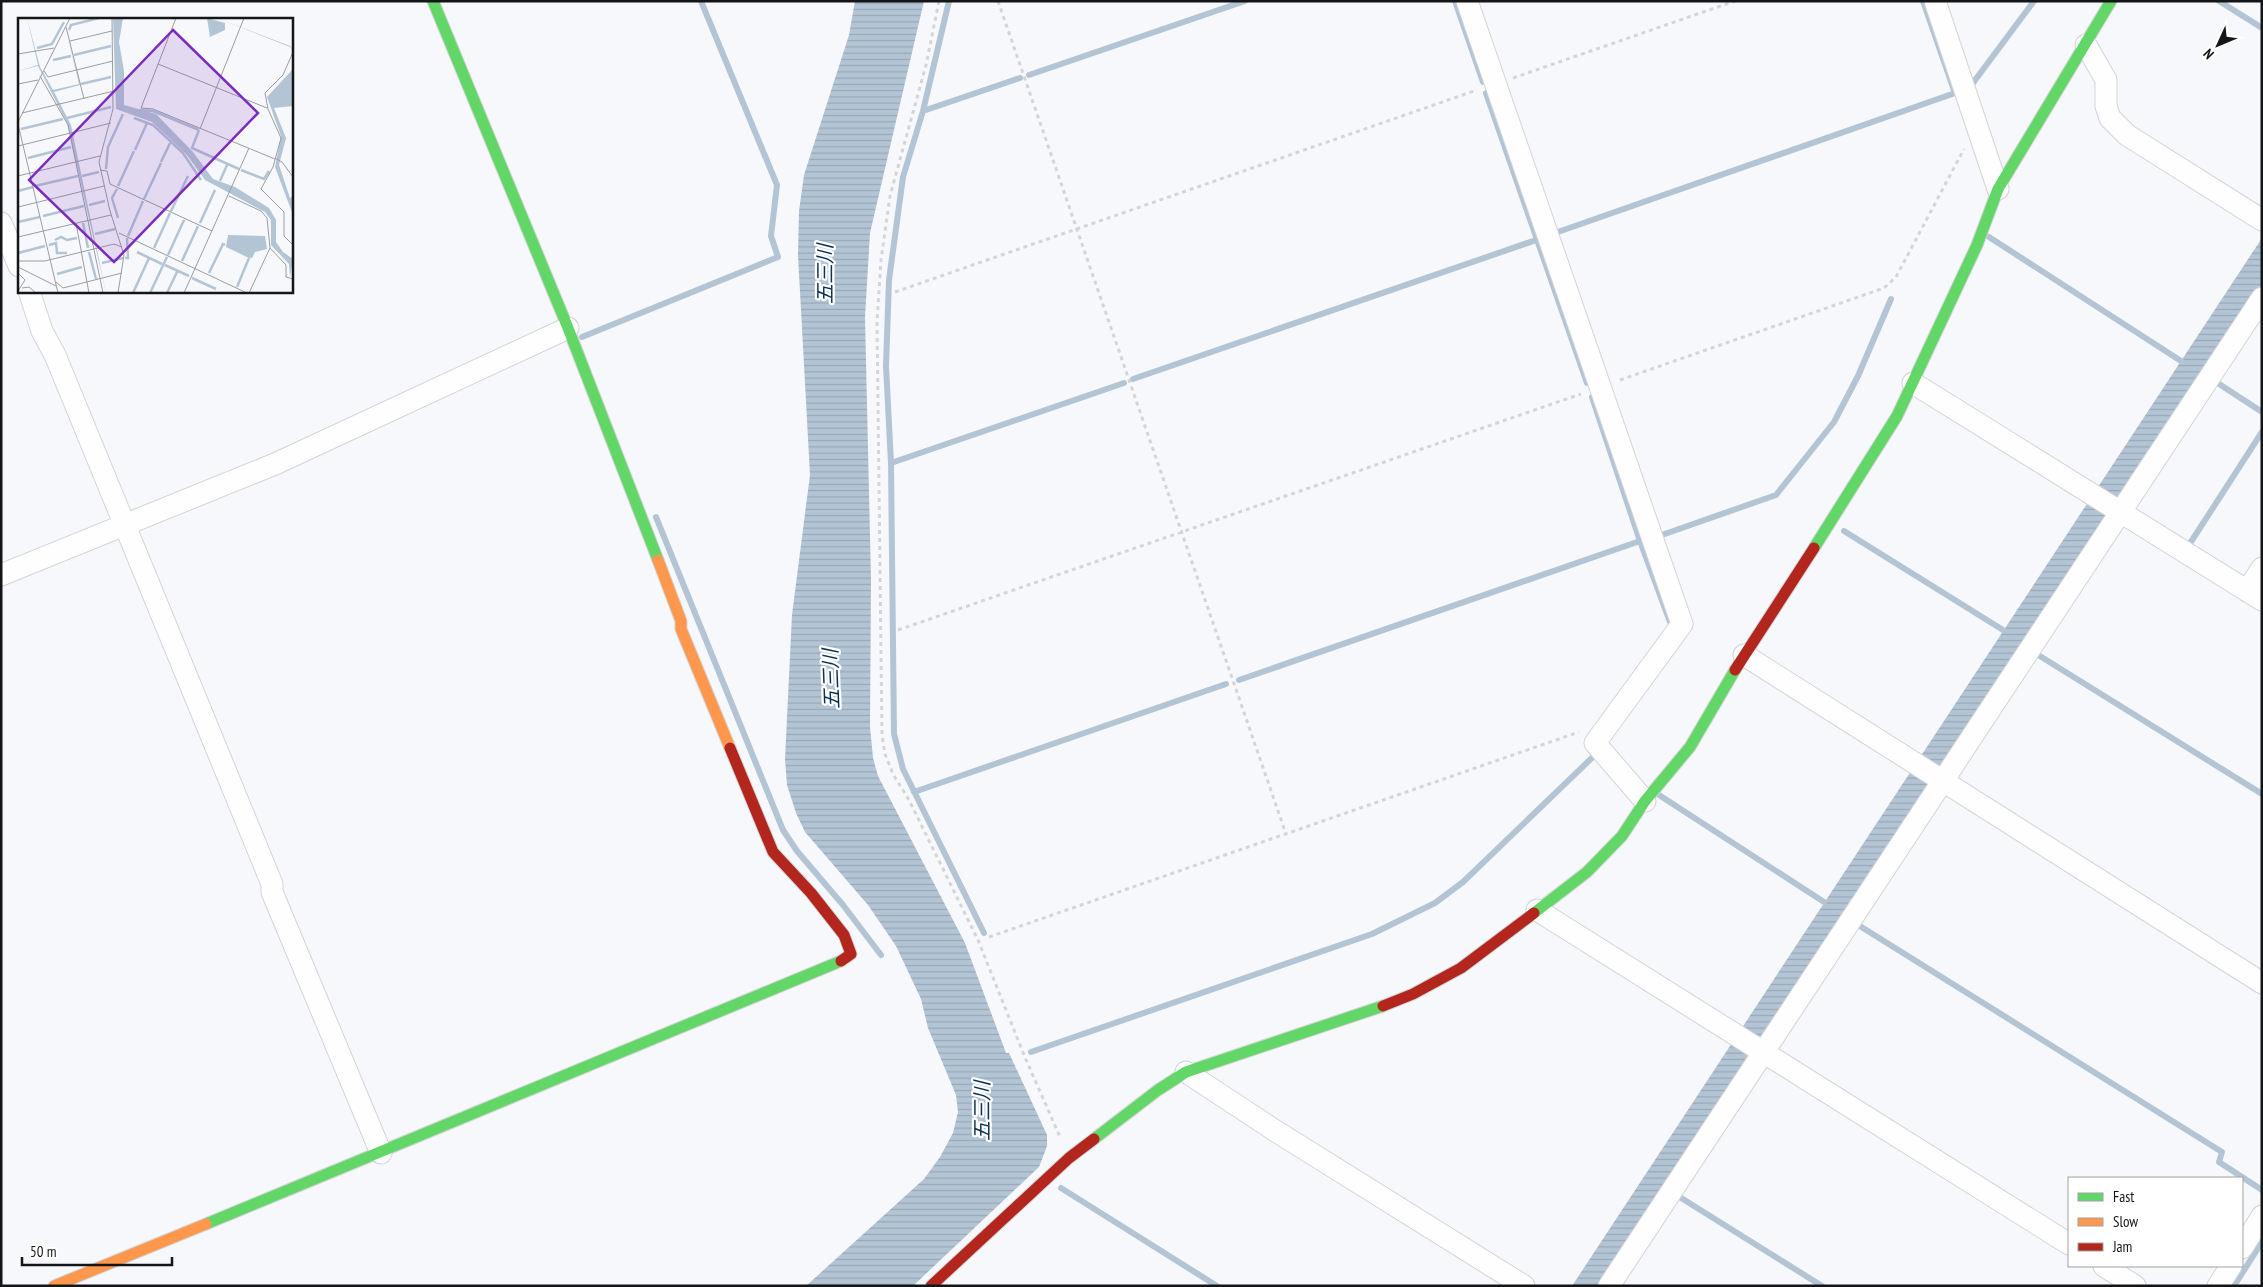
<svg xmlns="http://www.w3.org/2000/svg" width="2263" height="1287" viewBox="0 0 2263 1287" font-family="'PT Sans Narrow','Noto Sans JP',sans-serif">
<defs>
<pattern id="water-rules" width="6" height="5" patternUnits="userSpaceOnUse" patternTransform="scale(1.25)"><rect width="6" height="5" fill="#b3c4d4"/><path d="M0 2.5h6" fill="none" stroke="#99a8b5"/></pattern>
</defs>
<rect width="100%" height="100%" fill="#f6f8fb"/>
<path fill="url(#water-rules)" d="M855,1H924L870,233L865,317L871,580L870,727L873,758L878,776L965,943L1006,1053H1009L1047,1135V1146L1039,1167L913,1286H806L924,1179L940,1157L953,1133L958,1112L956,1095L928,1028L921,999L896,946L868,905L805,832L796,813L787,785L785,759L792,615L810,475L798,255L799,211L804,175L849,35Z
M2262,238V288L1603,1286H1572Z"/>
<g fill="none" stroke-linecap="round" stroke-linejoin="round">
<path stroke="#b3c4d4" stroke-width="6" d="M949,1L923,111L903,177L889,280L886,366L891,463L894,734L903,769L984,933
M1455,1L1483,82
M2219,1L2262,28
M1029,75L1245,1
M1973,83L2034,1
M1486,93L1587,383
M923,111L1020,78
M1555,233L1955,93L1923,1
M1989,237L2181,361
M582,337L778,257L771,236L777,185L701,1
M1133,379L1542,238
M2213,380L2262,412
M1592,397L1640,541L1670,622
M891,463L1124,383
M656,517L783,830L797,851L843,905L881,955
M1844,531L2003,630
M1659,536L1776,495L1834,422L1858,376L1891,299
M2187,548L2262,432
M2035,653L2262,794
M1239,680L1640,541
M914,792L1226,684
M1659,795L1824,902
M1855,923L2222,1152L2219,1162L2262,1190
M1031,1052L1372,934L1435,903L1463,882L1597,753
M1061,1188L1217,1286
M1678,1196L1822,1286
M2234,1286L2262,1242"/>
<defs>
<path id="street" d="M1467,1L1682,624L1595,743L1645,801
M1935,1L1998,189
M2086,45L2106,80V106L2110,118L2127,135L2262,220
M1,223L19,266
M29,291L42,331L55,355L272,884V892L381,1153
M1913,383L2262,600
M1,575L275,464L568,328
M2247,591L2262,568
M1744,655L2262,983
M1537,910L2069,1244
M1186,1072L1274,1130L1524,1286
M2242,1248L2262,1216
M2104,1266L2135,1286
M1609,1286L2262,298
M2218,1286L2231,1266"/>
<path id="fast" d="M433,1L568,328L658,560
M1814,548L1897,416L1977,245L1998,189L2111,1
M1534,913L1587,872L1622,836L1645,801L1690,747L1735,670
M1094,1139L1158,1090L1186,1072L1383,1006
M206,1224L841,961"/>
<path id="slow" d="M658,560L681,621V629L730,748
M54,1286L206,1224"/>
<path id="jam" d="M1735,670L1814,548
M730,748L773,852L811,893L844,935L851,954L841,961
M1383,1006L1413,994L1461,968L1534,913
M931,1286L1069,1158L1094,1139"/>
</defs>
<use href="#street" stroke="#d3d4d7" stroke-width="23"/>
<use href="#fast" stroke="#d3d4d7" stroke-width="13"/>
<use href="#slow" stroke="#d3d4d7" stroke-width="13"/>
<use href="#jam" stroke="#d3d4d7" stroke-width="13"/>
<path stroke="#d5d5d6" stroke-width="3" stroke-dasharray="4 4" stroke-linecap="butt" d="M939,1L926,65L890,196L881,260L877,322L882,735L885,754L893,774L909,800L978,940L1024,1055L1060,1137
M998,1L1286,834
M1513,78L1735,1
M895,292L1477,90
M1620,380L1884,288L1896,277L1964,149
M898,630L1581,394
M989,937L1579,732"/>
<use href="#street" stroke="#fefefe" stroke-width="21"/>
<use href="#fast" stroke="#63d668" stroke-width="11"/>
<use href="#slow" stroke="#ff974d" stroke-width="11"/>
<use href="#jam" stroke="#b3261e" stroke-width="11"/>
</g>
<g text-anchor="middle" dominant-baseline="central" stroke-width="4.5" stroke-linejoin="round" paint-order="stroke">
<g font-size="20" font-style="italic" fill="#0b3252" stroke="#fff">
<text transform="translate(825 274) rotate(-90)">五三川</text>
<text transform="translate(831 679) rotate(-92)">五三川</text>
<text transform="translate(982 1111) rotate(-90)">五三川</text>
</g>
</g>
<g transform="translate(18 18)">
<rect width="275" height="275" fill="#f6f8fb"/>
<path d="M9,0L22,49L35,72L61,66L49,17L62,67L36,74L53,107L88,275L49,105L20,48L0,53L20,47ZM95,0H105L101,24L106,53V87L138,96L175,134L195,161L217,169L251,190L258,202V224L265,234L275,241L272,259L271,246L253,227V202L247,194L187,162L169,137L134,104L98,91ZM189,0L207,5V12L192,19ZM199,0L272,28L275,32L272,29ZM275,51V88L256,90L268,120L261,147L272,180L275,178V197L257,149L263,118L249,79ZM210,217L247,218L249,231L237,234L234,240H231L208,229Z" fill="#b3c4d4"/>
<path fill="none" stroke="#b3c4d4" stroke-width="2.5" d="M51,12L53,7L81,0M19,30L34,26L46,4M56,37L93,28M35,42L53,38M63,66L93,59M121,92L135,93L181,112M49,100L93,89M116,100L135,107L165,135L183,162M3,111L45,101M181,112L174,130L221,151M117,132L129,105M10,140L53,129M143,144L152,125M88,151L90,129L105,96M223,152L246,161L251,153M64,158L81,154M202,163L209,147M17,168L60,158M100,168L116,133M99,171L94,180L100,200M0,173L15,169M126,181L143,145M71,187L87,183M153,193L170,158M25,198L66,188M0,204L22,199M65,205L70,230M182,205L197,172M77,216L97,211M110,218L125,183M37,222L43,219L49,222L59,220M31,227L38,225L39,235H49M136,230L152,195M71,234L78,261M119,234L144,246M0,235L27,228M150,237L166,202M107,240H110L109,220M164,243L180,208M84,245L105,240M147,247L171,258M191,255L205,226L207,227M39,256L64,249M174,260L198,271M219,269L231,240M115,275L131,240M132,275L149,239M149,275L159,254"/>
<path fill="none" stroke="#9c9da0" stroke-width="1" d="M94,0L95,91L81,144L92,193L106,237L100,275M158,0L123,90L135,91L257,141M48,9L66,81M52,23L94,13M275,34L265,57L247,75L250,91L263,120L255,149L243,171L266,194V218L275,227M0,36L36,30M140,46L249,90M26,53L30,59L95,43M22,58L50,107L85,275M0,66L20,62M4,95L96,73M0,104L52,0M0,106L40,275M182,111L226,0M0,128L93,105M257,140L264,144L275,159M82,152L89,153L92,166L194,213M0,158L82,138M211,178L243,193L249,200L252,230L268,247V259L275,261M0,189L86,168M58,205L71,275M101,215L229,275M0,219L93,197M0,243H27L96,226L104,229M0,249L38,268M0,255L7,262L0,273M38,264L45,270L104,255M4,270L11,269L18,275M166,275L231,130M231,275L252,230"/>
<path fill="#7b2cbf" fill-opacity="0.15" stroke="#7b2cbf" stroke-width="2.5" d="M155,12L240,95L96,244L11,162Z"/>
<rect width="275" height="275" fill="none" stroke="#141517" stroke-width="2.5"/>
</g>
<rect width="2263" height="1287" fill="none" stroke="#141517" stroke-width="5"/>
<rect x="2068" y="1177" width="175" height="90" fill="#ffffff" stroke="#a1a1a2"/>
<rect x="2078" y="1193" width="25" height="8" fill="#63d668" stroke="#a1a1a2"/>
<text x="2113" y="1202" font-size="15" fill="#141517">Fast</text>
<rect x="2078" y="1218" width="25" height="8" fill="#ff974d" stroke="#a1a1a2"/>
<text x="2113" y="1227" font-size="15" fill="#141517">Slow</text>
<rect x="2078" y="1243" width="25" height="8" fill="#b3261e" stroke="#a1a1a2"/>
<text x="2113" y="1252" font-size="15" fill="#141517">Jam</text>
<g transform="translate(2218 45) rotate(226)" stroke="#ffffff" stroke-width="4" paint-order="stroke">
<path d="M0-4L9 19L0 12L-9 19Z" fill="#141517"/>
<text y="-8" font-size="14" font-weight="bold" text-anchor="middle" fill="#141517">N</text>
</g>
<path d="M22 1257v8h150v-8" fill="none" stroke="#141517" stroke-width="2.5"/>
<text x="30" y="1257" font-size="15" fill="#141517" stroke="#ffffff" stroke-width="4" paint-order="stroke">50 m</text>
</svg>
